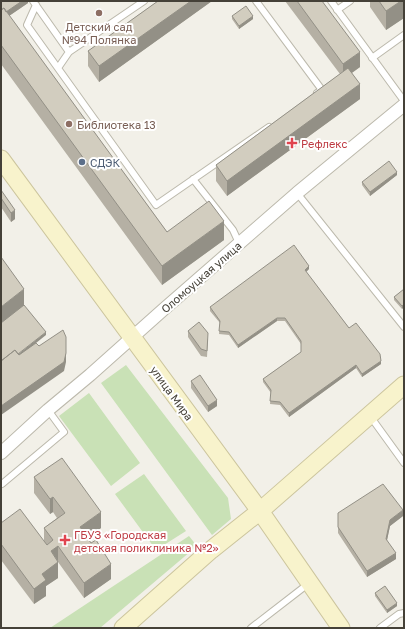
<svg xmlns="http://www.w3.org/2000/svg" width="405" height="629" viewBox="0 0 405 629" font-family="'Golos Text',sans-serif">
<rect width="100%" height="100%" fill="#f2f0e8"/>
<path fill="#c9e1b6" d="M126,365L228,498L231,519L212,535L101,383Z
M89,393L140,463L111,486L59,416Z
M144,474L186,531L156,550L115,494Z
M189,536L197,546L100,628H50Z"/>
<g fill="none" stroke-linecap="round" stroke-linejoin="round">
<defs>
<path id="lane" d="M33,1L69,52L144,1
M256,1L322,90L317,93
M331,1L404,101
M36,5L27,25L156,205L269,127
M337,10L350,1
M372,58L404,35
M58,68L69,52
M193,179L233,230L239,243
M297,193L404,327
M370,416L404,463
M1,483L2,484L64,432L48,410
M251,628L308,584
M380,628L399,614L404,613"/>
<path id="street" d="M1,453L48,410L90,375L164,309L297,193L404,105"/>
<path id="secondary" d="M1,159L260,511L341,628
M123,628L211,550L260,511L404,385"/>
</defs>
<use href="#lane" stroke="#bcb9ac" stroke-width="8"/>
<use href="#street" stroke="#bcb9ac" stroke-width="14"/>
<use href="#secondary" stroke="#ccc59d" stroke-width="19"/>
<use href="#lane" stroke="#fff" stroke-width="6"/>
<use href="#street" stroke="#fff" stroke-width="12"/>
<use href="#secondary" stroke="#f8f3cc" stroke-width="17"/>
</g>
<path fill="#b5b0a4" d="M1,1H28V3L9,16L167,232L224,240L162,285L1,64Z
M158,1H212L99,82L88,66V51Z
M285,1H322L360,67L352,73L360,99L227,196L216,181V165L340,74Z
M370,1H404V18L386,30L370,7Z
M232,16L253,19L239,29L232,19Z
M397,175L370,196L362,185V182Z
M1,190L15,219L11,222L1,207Z
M309,269L306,272L349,328L381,364L362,377L356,368L289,417L280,405L270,404L271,393L263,382V379L301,352V344L285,321H277L238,348L229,335L219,334L220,323L210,311V307Z
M404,289V307L402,309L394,300V297Z
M188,331L208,339L207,357L201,356L188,337Z
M191,381L217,406L208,412L191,388Z
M34,477L101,528L87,537L111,579L84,598L58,562V578L46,586V596L34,604L1,560V523L44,541V528L57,518L53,512L50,514L34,493Z
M338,513L403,516L390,526L387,540L396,559L367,577L338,533Z
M375,593L397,606L387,613L375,596Z"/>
<path fill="#939086" d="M22,1H28V3L6,18V12Z
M191,1H212L99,82V66Z
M401,1H404V18L386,30V11Z
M253,16V19L239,29V26Z
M360,52V67L343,79V64Z
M360,84V99L227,196V181Z
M397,172V175L370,196V192Z
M15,210V219L11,222V213Z
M224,221V240L162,285V266Z
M309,266V269L305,273V270Z
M24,289V308L1,326V307Z
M404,304V307L402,309V306Z
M277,318V321L238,348V345Z
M46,332V335L1,371V368Z
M66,353V362L64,371L1,415V406Z
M381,361V364L362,377V374Z
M356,365V368L289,417V413Z
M217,400V406L208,412V406Z
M53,497V512L50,514V499Z
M403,510V516L390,526L386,545V539L390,520Z
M101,512V528L80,543V527Z
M58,546V561L51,551Z
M396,553V559L367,577V571Z
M58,562V578L46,586V596L34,604V589L42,574Z
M111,564V579L84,598V583Z
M397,603V606L387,613V610Z"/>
<path fill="#d2cdbf" stroke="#939086" d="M1,1H22L6,12L4,8L1,10Z
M158,1H191L99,66L88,51Z
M297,1H322L360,52L343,64Z
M379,1H401L386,11Z
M246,6L253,16L239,26L232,16Z
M4,8L167,232L209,201L224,221L162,266L1,45V10Z
M348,68L360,84L227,181L216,165Z
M389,161L397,172L370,192L362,182Z
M1,190L15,210L11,213L1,198Z
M294,245L309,266L305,270L349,328L356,323L380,354L381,361L362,374L356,365L289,413L280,402L270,401L271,390L263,379L301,352V341L285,318H277L238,345L229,332L219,331L220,321L210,307Z
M1,257L24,289L1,307Z
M404,289V304L402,306L394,297Z
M24,305L46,332L18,354L15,350L1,361V323Z
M199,322L208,333L207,351L201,349L188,331Z
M63,330L66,337V353L64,362L1,406V361L15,350L19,355L36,343L39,346Z
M200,375L217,400L208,406L191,381Z
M62,458L101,512L80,527L91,543L96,540L111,564L84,583L58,546L51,551L58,562L42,574L46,580L34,589L1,544V523L20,509L47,545L53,540L44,528L65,513L53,497L50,499L34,477Z
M383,484L403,510L390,520L386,539L396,553L367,571L338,527V513Z
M385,586L397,603L387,610L375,593Z"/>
<g fill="#8d6e63" stroke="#fff" stroke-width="1.5">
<circle cx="99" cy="13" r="4"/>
<circle cx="69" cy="124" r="4"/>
</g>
<g fill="#e0444e" stroke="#fff" stroke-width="1.5">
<path d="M290 137h4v4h4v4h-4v4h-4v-4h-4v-4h4z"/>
<path d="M63 534h4v4h4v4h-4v4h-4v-4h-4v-4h4z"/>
</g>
<circle fill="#5c6f8a" stroke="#fff" stroke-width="1.5" cx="82" cy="162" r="4"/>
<g text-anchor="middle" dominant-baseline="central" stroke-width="4" stroke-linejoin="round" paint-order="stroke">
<g font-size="11" fill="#785e54" stroke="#fff">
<text x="99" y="26">Детский сад<tspan x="99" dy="13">№94 Полянка</tspan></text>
<text x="77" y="124" text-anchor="start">Библиотека 13</text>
</g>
<g font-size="11" fill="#be3a42" stroke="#fff" text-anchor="start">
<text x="301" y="143">Рефлекс</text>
<text x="74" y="534">ГБУЗ «Городская<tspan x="74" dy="13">детская поликлиника №2»</tspan></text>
</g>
<g font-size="11" fill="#4e5e75" stroke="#fff" text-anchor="start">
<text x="90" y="162">СДЭК</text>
</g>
<g font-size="11" fill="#454138" stroke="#fff">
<text transform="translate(201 277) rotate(-41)">Оломоуцкая улица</text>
<text transform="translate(172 393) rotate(54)">улица Мира</text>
</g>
</g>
<rect width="405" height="629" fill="none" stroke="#454138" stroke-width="4"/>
</svg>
